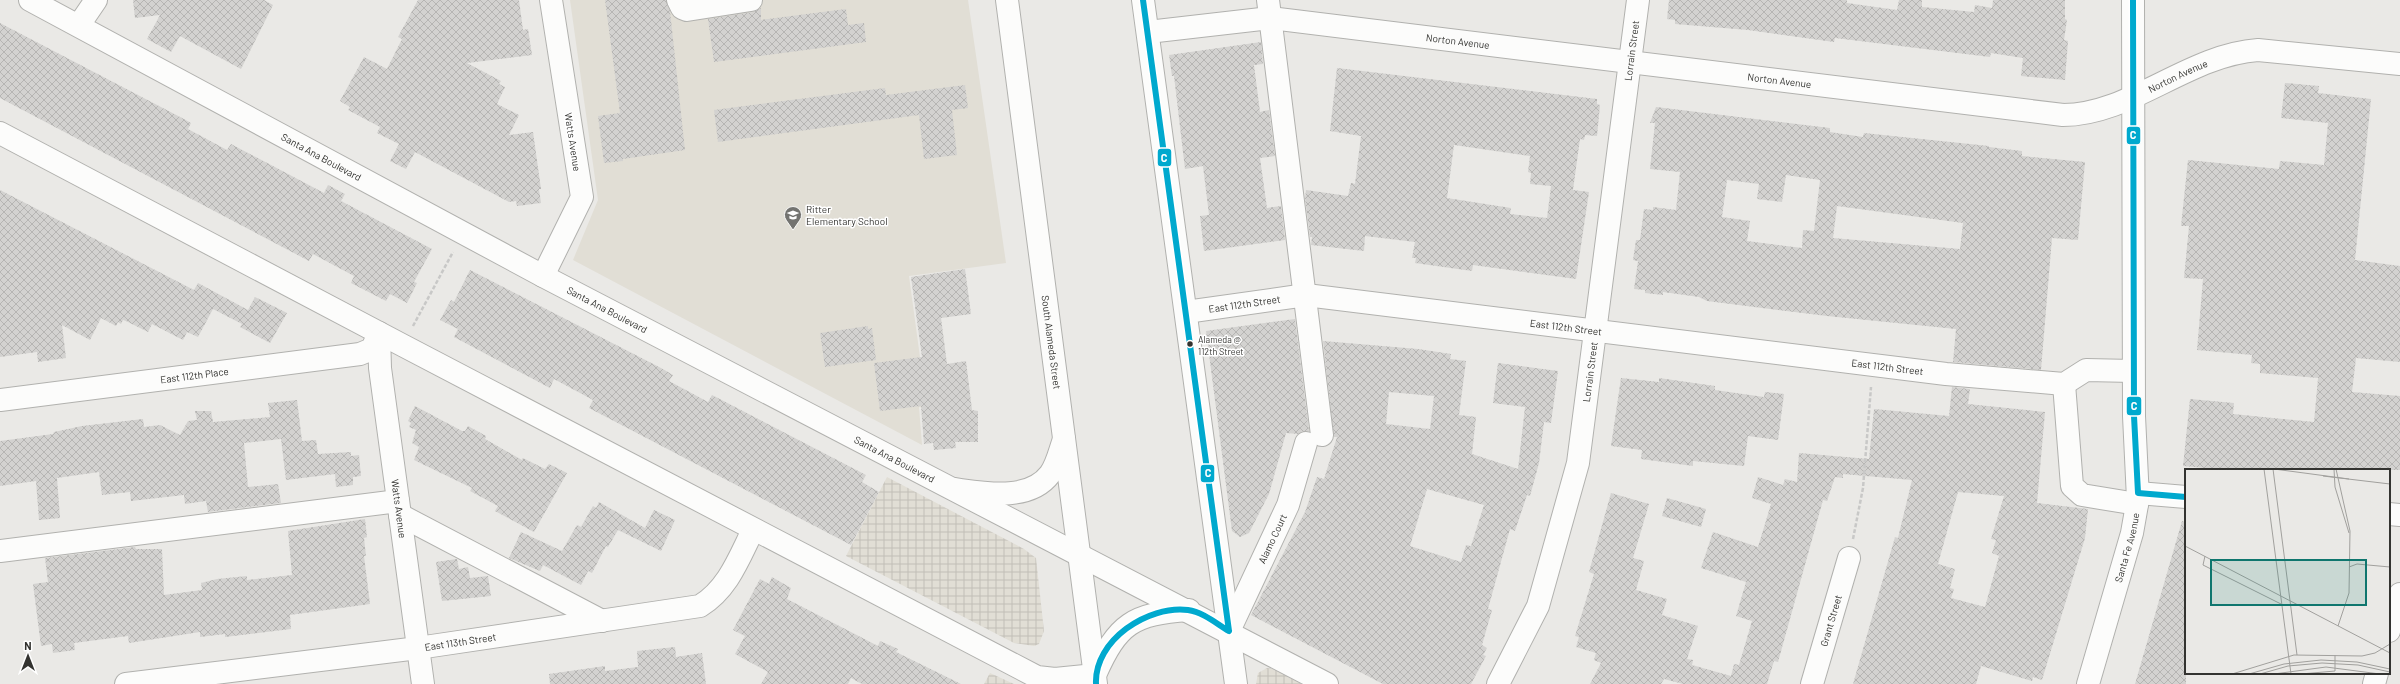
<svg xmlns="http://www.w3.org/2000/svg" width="2400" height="684" viewBox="0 0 2400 684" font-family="Barlow,sans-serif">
<defs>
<pattern id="industrial-grid" width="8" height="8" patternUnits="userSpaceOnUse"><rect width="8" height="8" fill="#e1ded5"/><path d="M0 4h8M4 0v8" fill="none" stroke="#c2bfb7"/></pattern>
<pattern id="building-cross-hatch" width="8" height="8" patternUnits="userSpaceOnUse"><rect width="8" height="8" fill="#d3d2d0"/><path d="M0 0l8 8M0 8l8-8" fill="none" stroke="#b6b5b3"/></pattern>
</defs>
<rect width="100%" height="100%" fill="#eae9e6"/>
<path fill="#e1ded5" d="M570,0H968L1006,263L909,276L927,409L919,407L922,445L573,260L598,200Z"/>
<path fill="url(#industrial-grid)" d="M887,477L1024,549L1036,558L1044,631L1039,644L1034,646L1014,643L846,556Z
M1267,668L1274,669L1301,684H1256L1258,673Z
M990,673L1014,684H984Z"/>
<path fill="url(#building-cross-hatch)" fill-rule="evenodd" d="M133,0H264L273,5L241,69L180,36L171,52L147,39L160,15L135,18Z
M418,0H519L523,30L528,29L532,55L467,63L501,81L499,84L505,87L497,104L519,115L509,135L533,132L541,189H539L541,203L517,206L516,201L509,202L415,152L406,169L390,161L399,144L377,133L380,127L348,110L350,107L340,101L364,57L387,69L402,39L398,37Z
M605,0H666L670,11L685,150L623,159V161L604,163L598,116L620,113Z
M1669,0H1847V3L1897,10L1899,0H1922V7L1974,12L1975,5L1992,8L1993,0H2065V19L2067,20L2064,40L2068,41L2065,80L2021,76L2023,58L1991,53L1990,57L1835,38L1834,42L1748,30L1675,24V20L1667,19Z
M761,8V20L846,9L848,25L864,23L866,42L714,62L708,19L753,12Z
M0,23L182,118L191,123L188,129L227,150L231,144L324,193L328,185L345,194L341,201L432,249L414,282L417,283L407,303L390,294L386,301L351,283L354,276L313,254L309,261L0,98Z
M1261,42L1263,64L1254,65L1260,112L1269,110L1275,156L1260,158L1267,208L1281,206L1285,240L1204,251L1200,216L1209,215L1203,166L1185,169L1174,76H1172L1169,55Z
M1337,68L1597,99V104L1600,105L1597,136L1585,135L1584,140L1580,139L1573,190L1589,192L1576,279L1473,265L1472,271L1415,263L1416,258H1412L1415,242L1365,236L1364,251L1311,245L1312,237H1310L1305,198L1306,190L1348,196L1351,183L1355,184L1361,136L1330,131ZM1454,145L1530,156L1528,172L1531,173L1530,184L1551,186L1547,218L1510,214L1511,208L1447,198Z
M2285,83L2319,86L2318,93L2371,99L2355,260L2400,266V362L2356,358L2352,392L2400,396V470H2254L2228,468L2226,470L2183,466L2190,399L2234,403L2233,414L2314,422L2318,378L2260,373V364L2251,363L2252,355L2197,350L2203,279L2184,278L2189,226H2181L2188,160L2279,169L2280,161L2324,165L2328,123L2281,118Z
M965,85L968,108L952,110L957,155L924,159L919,115L718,142L714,110L885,88L886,95Z
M1656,107L1830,128V132L1863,137L1864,133L1989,146V147L2022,151V156L2085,162L2078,240L2052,238L2041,370L1953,362L1956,329L1827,316L1707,301L1699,297L1663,292V295L1645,293V290L1634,289L1638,261L1633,260L1636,240H1640L1644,209L1653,210V207L1676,210L1680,172L1650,169L1655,123H1650ZM1786,175L1820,180L1814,231L1803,230L1802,248L1747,241L1750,221L1722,217L1727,180L1759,184L1757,199L1782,202ZM1837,206L1963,223L1960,249L1833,238Z
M0,190L194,290L198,283L248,310L255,297L287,313L270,343L240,327L242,324L213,309L198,337L187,332L183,340L152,324L148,332L126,321L123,320L121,324L118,322L116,326L101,318L90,340L62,325L66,358L38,362L37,352L0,357Z
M965,269L971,314L941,318L947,364L966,361L972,410L978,411V442H955L956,448L934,450L933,443L924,444L921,406L880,411L874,363L922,357L911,277Z
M470,270L661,368L673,375L669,381L708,402L712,395L866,475L862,482L879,492L851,545L589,408L593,400L554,379L550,388L454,337L458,329L440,320L451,300L454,302Z
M1295,319L1309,431L1298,434L1286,433L1269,494L1249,533L1240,537L1232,531L1206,331Z
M868,326V329L872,328L876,360L825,367L820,333Z
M1323,341L1418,349L1451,354L1450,359L1466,361L1459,415L1476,417L1472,454L1518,469L1525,407L1493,403L1498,363L1558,371L1551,423L1544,422L1539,463L1530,496L1527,495L1515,531L1510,529L1488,609L1492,610L1482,645L1487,648L1483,655L1486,656L1471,684H1383L1251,615L1305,512L1317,477L1324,479L1337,437H1334ZM1389,392L1434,396L1430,429L1386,424ZM1427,489L1484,505L1471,546L1466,545L1461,562L1410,546Z
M1621,378L1659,382V378L1715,386V390L1764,397L1765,392L1784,394L1778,440L1748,436L1744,466L1693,461V466L1641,459L1642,450L1611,446Z
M1952,387L1970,389L1968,404L2045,412L2037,503L2088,509L2085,538L2042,680L2033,677L2032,681L1981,666L1976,684H1853L1895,537L1898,538L1912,480L1843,474V478L1835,477L1827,501L1823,500L1778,662L1774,661L1767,684H1683L1664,679L1661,684H1590L1601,663L1594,660L1596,653L1576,647L1579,637L1575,636L1594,574L1589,572L1611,493L1649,504L1633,558L1644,561L1636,590L1667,599L1662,615L1698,626L1687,659L1693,660L1692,665L1731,676L1734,664L1739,665L1752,621L1736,616L1746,582L1701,568L1713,532L1758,547L1771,504L1752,498L1758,477L1783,485L1785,479L1797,482L1799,453L1869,459L1874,409L1949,416ZM1958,492L2004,496L1991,539L1996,540L1992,553L1999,556L1985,607L1951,598L1954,589L1950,588L1955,569L1938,564Z
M297,400L302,441L316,440L318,454L351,452V456L359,455L361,476L353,477V485L336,487L335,474L286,480L281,439L244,443L248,487L278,484L281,503L208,512L206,501L185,504L184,495L131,501L130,492L102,495L99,472L57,478L60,518L39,520L36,481L0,486V441L53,434L54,432L82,426L143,419L144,427L160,425L180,435L188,421L197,420L195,411H211L213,422L270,417L268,403Z
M415,406L462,431H465L468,426L486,436L485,439L522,460L523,458L545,469L549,464L567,473L534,532L495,511L498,506L470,491L472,488L414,460L419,447L412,443L416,430L409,427L411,423L408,421Z
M1667,498L1706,509L1701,527L1662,516Z
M599,502L645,528L654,510L675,520L661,551L618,530L608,547L606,546L592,573L588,571L581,585L543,565L540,571L509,558L521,532L562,551L577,525L581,527L593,506L596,508Z
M365,519L367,537L364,538L366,556H364L370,604L290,615L291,629L225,637V634L200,637V632L129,643L128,636L74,643L75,650L53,653L52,644L41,646L33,584L48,582L45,558L135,547L136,549H162L164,595L202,590L201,583L217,579L247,576V580L292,575L288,531Z
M2182,521L2186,522V684H2135Z
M457,559L459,569L468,567L470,578L488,576L491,596L442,601L436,562Z
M772,577L791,588L787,599L878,646L880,641L898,649L896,652L961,684H862L851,678L848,684H761L768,672L735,654L745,636L733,630L760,579L769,584Z
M675,647L676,657L702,653L706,684H550L549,674L605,666V671L638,667L637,651Z"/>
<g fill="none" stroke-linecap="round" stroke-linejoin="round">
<defs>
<g id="minor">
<path id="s1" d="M30,0L543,276L1327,684"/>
<path d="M678,0L682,8L687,10L751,0"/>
<path d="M1143,0L1236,684"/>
<path d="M1268,0L1322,435"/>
<path d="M79,25L96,0"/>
<path id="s2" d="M1148,32L1270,18L2063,115C2130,115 2188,55 2258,50L2400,64"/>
<path d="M0,133L404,346L1037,677L1055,679L1095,675"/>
<path d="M543,276L582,197L551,0"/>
<path id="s3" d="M1186,312L1306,295L1946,374L2064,384L2086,370L2133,371"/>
<path id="s4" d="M379,333L380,368L423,684"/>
<path d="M2064,384L2072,486L2082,495L2137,504"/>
<path id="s5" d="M0,400L360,354L372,349L379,333"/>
<path d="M2138,493L2186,497"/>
<path d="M2389,514L2400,515"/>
<path d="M400,515L602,621"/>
<path d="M0,551L398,501"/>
<path id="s6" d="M1229,631L1288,505L1306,443"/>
<path d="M2389,631L2400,594"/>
<path id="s7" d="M126,684L418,648L700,606C728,589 739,558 753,530"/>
<path id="s8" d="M1498,684L1538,606L1578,463L1638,0"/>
<path id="s9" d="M1812,684L1849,558"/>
<path id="s10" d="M2088,684L2132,533L2138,499L2134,416L2133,0"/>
<path d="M2374,684L2377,673"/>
</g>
<g id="major">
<path id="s11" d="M1007,0L1096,684"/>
<path d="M954,489C984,493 1029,502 1050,474C1057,465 1060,450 1064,439"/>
<path d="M1095,675C1118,623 1133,614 1189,610"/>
</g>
</defs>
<use href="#minor" stroke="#b1b1ae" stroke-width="24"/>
<use href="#major" stroke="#b1b1ae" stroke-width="24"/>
<path stroke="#c8c8c7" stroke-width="2.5" stroke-dasharray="4 2" stroke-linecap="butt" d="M413,326L453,252
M1853,539L1863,488L1871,387"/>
<use href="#minor" stroke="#fcfcfb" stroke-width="22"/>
<use href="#major" stroke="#fcfcfb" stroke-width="22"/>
<defs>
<path id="bus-1" d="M1143,0L1229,631
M2133,0L2134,416L2138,493L2186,497
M1096,684C1094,640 1148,605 1188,610C1203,612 1217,624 1229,631"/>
</defs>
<use href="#bus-1" stroke="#fff" stroke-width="9"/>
<use href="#bus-1" stroke="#00a9ce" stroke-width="6"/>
</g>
<defs>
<symbol id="school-pin" viewBox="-11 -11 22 30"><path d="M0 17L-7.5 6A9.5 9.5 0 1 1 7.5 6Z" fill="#737370" stroke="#fff"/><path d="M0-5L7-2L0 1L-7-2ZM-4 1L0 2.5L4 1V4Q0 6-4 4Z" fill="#fff"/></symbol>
</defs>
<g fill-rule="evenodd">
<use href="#school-pin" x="783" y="205" width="20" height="27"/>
</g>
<circle fill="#333330" stroke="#fff" stroke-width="1.5" cx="1190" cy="344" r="3.5"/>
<g text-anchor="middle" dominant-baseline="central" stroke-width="3" stroke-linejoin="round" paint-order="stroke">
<g font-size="9" fill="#333330" stroke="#fff" text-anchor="start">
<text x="1198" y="339">Alameda @<tspan x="1198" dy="12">112th Street</tspan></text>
</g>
<g font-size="10" fill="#333330" stroke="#fff">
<text stroke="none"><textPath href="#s2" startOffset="312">Norton Avenue</textPath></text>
<text stroke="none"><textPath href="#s8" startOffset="652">Lorrain Street</textPath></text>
<text stroke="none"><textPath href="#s2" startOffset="1044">Norton Avenue</textPath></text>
<text stroke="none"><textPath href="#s2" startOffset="636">Norton Avenue</textPath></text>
<text transform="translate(573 142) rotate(81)">Watts Avenue</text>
<text stroke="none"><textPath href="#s1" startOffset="331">Santa Ana Boulevard</textPath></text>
<text stroke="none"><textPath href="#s3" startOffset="59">East 112th Street</textPath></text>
<text stroke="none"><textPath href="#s1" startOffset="655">Santa Ana Boulevard</textPath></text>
<text stroke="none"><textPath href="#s3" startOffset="383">East 112th Street</textPath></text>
<text stroke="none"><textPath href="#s11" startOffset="345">South Alameda Street</textPath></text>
<text stroke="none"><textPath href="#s3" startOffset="707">East 112th Street</textPath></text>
<text stroke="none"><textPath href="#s8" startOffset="328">Lorrain Street</textPath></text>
<text stroke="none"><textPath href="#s5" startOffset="196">East 112th Place</textPath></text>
<text stroke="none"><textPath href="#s1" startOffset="979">Santa Ana Boulevard</textPath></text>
<text stroke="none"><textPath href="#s4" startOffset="177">Watts Avenue</textPath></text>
<text stroke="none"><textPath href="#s6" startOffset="102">Alamo Court</textPath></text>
<text stroke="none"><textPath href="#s10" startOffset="142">Santa Fe Avenue</textPath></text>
<text stroke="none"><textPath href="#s9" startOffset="66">Grant Street</textPath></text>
<text stroke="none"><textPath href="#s7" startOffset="337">East 113th Street</textPath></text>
</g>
<g font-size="10" fill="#333330" stroke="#fff" text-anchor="start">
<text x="806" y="209">Ritter<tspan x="806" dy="12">Elementary School</tspan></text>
</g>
</g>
<g transform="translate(2185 469)">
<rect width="205" height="205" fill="#eae9e6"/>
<path fill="none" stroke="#a1a09d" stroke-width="1" d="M79,0L106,205M88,0L112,186M89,0L164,10M149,0L150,18L164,64M151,0L165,62L164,124L153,157M138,7L205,15M0,77L205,184M20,87L18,96L96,135M164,98L172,95L205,98M47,205L109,186L177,187L190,184L205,175M64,205L99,195L136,191L172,193L205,200M75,205L103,197L137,194L173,196L205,203M89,205L141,198L195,205M116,205L150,202V186"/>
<path fill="#0f766e" fill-opacity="0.15" stroke="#0f766e" stroke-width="2" d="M26,91H181V136H26Z"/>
<rect width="205" height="205" fill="none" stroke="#333330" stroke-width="2"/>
</g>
<g stroke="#fff" stroke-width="1.5">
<rect x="2126" y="126" width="15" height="19" rx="4" fill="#00a9ce"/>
<rect x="1157" y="148" width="15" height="19" rx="4" fill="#00a9ce"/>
<rect x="2126" y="396" width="16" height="20" rx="4" fill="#00a9ce"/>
<rect x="1200" y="464" width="15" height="19" rx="4" fill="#00a9ce"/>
</g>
<g font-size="11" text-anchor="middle" font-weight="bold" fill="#fff">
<text x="2133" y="139">C</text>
<text x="1164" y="162">C</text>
<text x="2134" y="410">C</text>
<text x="1208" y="477">C</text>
</g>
<g transform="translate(28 656)" stroke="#ffffff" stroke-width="3" paint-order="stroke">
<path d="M0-3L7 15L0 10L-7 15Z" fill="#333330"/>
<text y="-6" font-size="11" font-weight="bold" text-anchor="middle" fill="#333330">N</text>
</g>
</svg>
